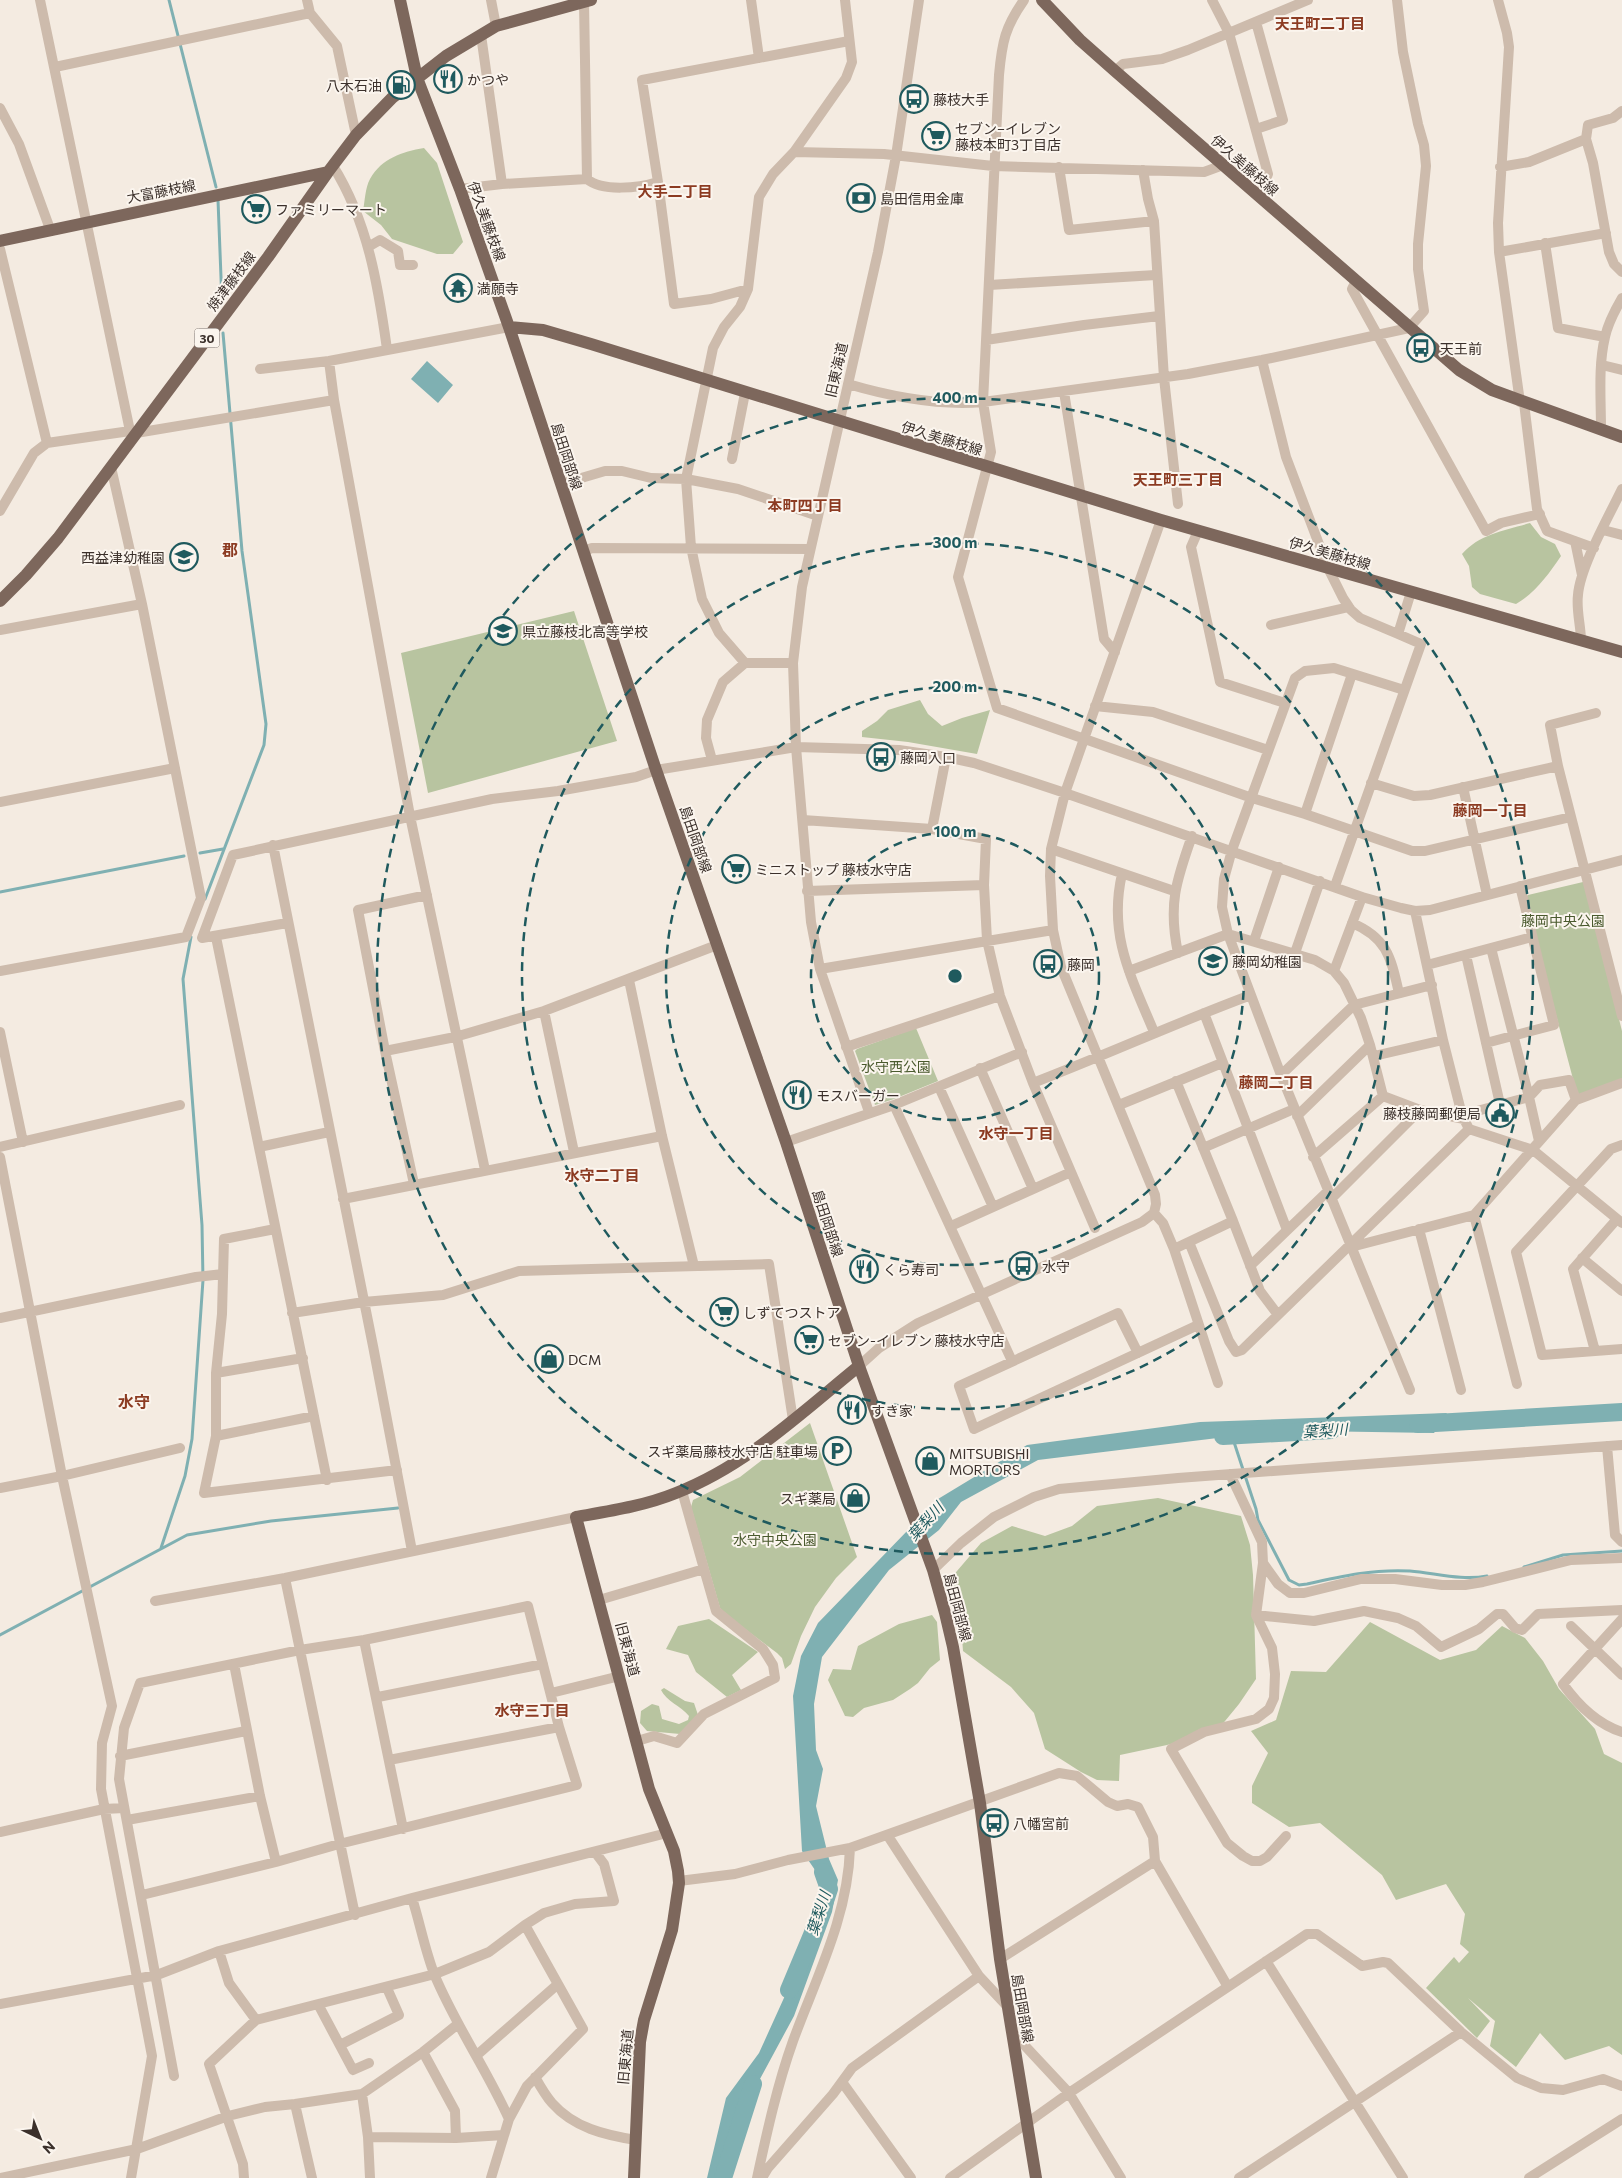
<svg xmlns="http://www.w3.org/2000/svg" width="1622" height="2178" viewBox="0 0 1622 2178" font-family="Commissioner,'Noto Sans JP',sans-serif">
<rect width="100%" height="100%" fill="#f4ebe1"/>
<path fill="#b8c4a0" d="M424,148L437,163L463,242L453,254H437L392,239L381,225L363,211C365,201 365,188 370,179C382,158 402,152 424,148Z
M1530,523L1541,537L1555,544L1561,556C1549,574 1534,594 1516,604L1480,594L1472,587L1469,566L1462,554C1479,534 1506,530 1530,523Z
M574,611L617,741L428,793L401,653Z
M920,700L928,714L942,726L962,718L990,710L977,754L908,742L862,737V731L877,721L888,710Z
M1583,882L1585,884L1622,1031V1080L1582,1096L1577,1094L1525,898L1528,895Z
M916,1028L938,1081L894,1099L875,1105L855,1051L857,1049Z
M810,1423L857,1557L836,1578L815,1607L801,1636L791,1664L785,1669L782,1658L777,1653L725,1614L720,1608L691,1507L693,1500L740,1477Z
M1158,1498L1241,1516L1250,1545L1253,1575L1256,1679L1239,1704L1216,1732L1167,1745L1120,1755L1119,1781L1097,1780L1081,1772L1045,1749L1034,1713L1011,1687L963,1651L962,1638L955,1619L951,1578L981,1543L1012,1526L1045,1536L1072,1526L1097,1506Z
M932,1615L937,1622L940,1660L930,1668L918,1683L910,1689L893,1700L864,1708L853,1717L845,1716L828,1680L833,1669L851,1670L858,1646L899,1624Z
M709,1619L758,1652L732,1675L741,1690L727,1697L696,1672L688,1655L666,1649L678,1626Z
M1370,1622L1440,1660L1476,1650L1502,1626L1525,1638L1543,1661L1559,1689L1595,1729L1604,1754L1622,1763V2055L1609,2046L1565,2060L1540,2033L1516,2067L1490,2046L1495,2021L1468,1998L1490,2021L1477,2038L1426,1988L1454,1957L1459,1963L1469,1952L1460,1944L1465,1914L1446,1884L1396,1900L1382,1875L1320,1823L1289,1827L1252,1803V1786L1268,1753L1251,1731L1276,1720L1291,1671L1326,1672Z
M664,1688L685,1701L694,1703L698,1715L680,1734L647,1731L640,1723L641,1711L652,1704L659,1706L662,1719L679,1724L688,1720L689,1716C681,1706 666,1701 661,1690Z"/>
<path fill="#7fb0b2" d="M427,361L453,385L438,403L411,379Z
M1447,1413L1434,1433L1310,1431L1242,1435L1038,1460L961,1502L939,1530L889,1570L822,1657L814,1704L816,1750L823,1769L816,1806L829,1859L838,1880L832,1912L794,2016L741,2114L728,2178H707L726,2098L759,2053L798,1967L820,1917L828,1889L802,1851L793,1696L801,1656L818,1623L938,1499L1027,1445L1200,1422Z"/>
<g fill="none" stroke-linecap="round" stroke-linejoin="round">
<path stroke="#7fb0b2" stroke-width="3" d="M169,0L216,187
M218,200L222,303
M200,853L223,849
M0,892L184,856
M205,899L264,745L266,724L242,551L223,333
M1232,1436L1256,1509L1258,1520L1289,1580L1299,1585L1307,1584C1342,1576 1374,1569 1410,1571C1435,1573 1462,1581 1487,1576
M161,1548L185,1476L192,1439L203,1280L202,1225L183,979L191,937
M1524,1567L1563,1555L1622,1551
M0,1635L187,1535L271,1521L398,1508"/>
<path stroke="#7fb0b2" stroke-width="18" d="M1418,1424L1622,1412
M1223,1436L1332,1430
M789,1990L820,1916L829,1889L823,1872
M723,2178L753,2084"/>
<path stroke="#cdbbac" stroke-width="10" d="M40,0L130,431
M307,0L310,13L337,46L356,135
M491,0L496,26
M751,0L759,58
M1024,0C1005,27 1002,42 999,75L983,402L991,452L958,577L997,708L1252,798L1305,814L1412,851H1425L1571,817
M1212,0L1229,33L1268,174L1259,197
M1498,0L1507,33L1509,47L1498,223L1499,252L1520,402
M584,2L587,179
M1256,22L1283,120L1256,129
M481,35L502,184
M55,67L310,13
M1115,71L1123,64L1162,59L1188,50L1308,0
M0,108L19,144L50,229
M1622,111L1613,118L1588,125L1586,139L1593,163L1609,252L1614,264L1622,272
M794,152L884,154L993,166L1204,172L1223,165
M333,166C368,222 378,285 387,349
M1059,167L1069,230L1154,221
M1500,167L1529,162L1586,139
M1143,170L1148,199L1154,221L1164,378L1178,504
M658,182L674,304L711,299L748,289
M460,189L502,184L587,179C602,192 639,188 658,182L642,80L849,41
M1545,243L1558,328L1605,337
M368,247L380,240L398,251L400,265H413
M0,249L47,443
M1499,252L1606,233
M1356,281L1352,289L1486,531L1501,523L1540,514
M989,285L1156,275
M986,340L1084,325L1159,316
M1262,360L1286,457L1328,568L1343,598L1351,610L1360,618L1398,634
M329,361L334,400L410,816L485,1170
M1602,365L1622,370
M260,369L329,361L509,327
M848,384C892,397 937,406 983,402L1188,374L1262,360L1409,328L1424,311L1418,269V244L1426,166L1424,145L1418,124L1403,52L1397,0
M1064,392L1104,639L1115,652
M1524,403L1537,509L1547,531L1594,548
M1601,430C1601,399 1598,366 1605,337C1608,323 1615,310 1622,298
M732,459L745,393
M561,484L605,471H622L651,478L686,479L738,489L818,516
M0,511L34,453L47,443L130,431L136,433L334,400
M1603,530L1622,535
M1198,531L1191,547L1220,682L1285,703
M1575,541L1582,575
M584,551L592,548L810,549
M1271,625L1349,607
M0,630L142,604
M1581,641C1581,626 1576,610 1578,595C1580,567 1609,516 1622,489
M745,663L719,633L702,599L691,547L686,479L713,348L724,327L740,307L748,289L759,197L773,174L794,152L846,78L852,62L845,0
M1404,690L1334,668L1305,671L1295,678L1232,850L1224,879L1222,907L1228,934L1281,1075L1410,1390
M1095,706L1153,712L1268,750
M1596,713L1550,725L1558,766L1622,1016
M946,757L932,829L986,839L984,885L987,940L1000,996L1033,1083L1071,1172L951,1226
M712,760L706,738L707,720L723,682L745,663H793
M1371,783L1414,796L1430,795L1558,766
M1463,787L1487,895
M0,802L175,768
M1305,814L1352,674
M803,820L932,829
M273,845L373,1346L412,1551
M1051,849L1174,891
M1122,874C1108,935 1131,977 1154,1032
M1335,886L1421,644L1398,634L1411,592
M807,891L984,885
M287,923L202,938L233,855L492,799L558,791L636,777L656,770L796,747L899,750L946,757L974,763L1065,793L1362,897L1401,908L1415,911L1430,910L1622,860
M1352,923C1388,938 1391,959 1399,993
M216,937L327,1480
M1254,941L1279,867
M1178,953C1168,905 1176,881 1192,836
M1295,953L1320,881
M1466,955L1500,1104
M1427,965L1532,937
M820,969L1053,930
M0,971L186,937L201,898L142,604L111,467
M1129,971L1228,934L1315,960L1334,971L1344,983L1361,1018L1370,1045L1383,1096L1313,1157
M1334,971L1362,897
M629,980L662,1136L694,1266
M544,1011L574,1152
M1204,1013L1287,1230
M0,1032L23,1142
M1486,1043L1554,1025L1520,886
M846,1047L1000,996
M385,1051L455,1037L544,1011L717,945
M1374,1056L1443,1040
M980,1068L1033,1189
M1281,1075L1354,1005L1432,985
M1176,1081L1233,1221
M1033,1083C1106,1055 1178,1022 1251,995
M939,1087L993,1207
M1383,1096L1420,1110L1464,1119
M894,1105L1012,1361
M1119,1105L1222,1063
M869,1112L820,969L811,922L796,747L793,663L802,587L878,252L896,156L919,0
M1462,1115L1529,1097L1491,948
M1297,1116L1370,1045
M1469,1129L1533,1150L1622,1223
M1539,1141L1529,1097L1540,1085L1569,1080L1576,1100
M786,1142L894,1105L1022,1052
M1622,1145L1611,1149L1516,1252L1542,1355L1622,1349
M0,1147L180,1105
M259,1147L329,1132
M1203,1148L1294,1109
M0,1157L62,1476L112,1706L102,1743L101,1789L152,2056L131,2178
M1071,1172L1095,1228
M414,1184L385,1051L358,910L427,895
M343,1199L662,1136
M1331,1199L1420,1110
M1154,1213L1163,1223L1174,1249L1218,1383
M1474,1215L1517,1384
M1419,1229L1461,1390
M1189,1242L1229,1341L1236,1352L1242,1350L1469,1129L1462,1115L1443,1040L1415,911
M1351,1247L1474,1215L1576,1100L1622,1083
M1174,1249L1233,1221L1260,1291L1278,1315
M1582,1258L1622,1291
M1250,1266L1328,1191
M292,1313L364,1302L443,1295L519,1271L769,1264L793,1420
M0,1318L196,1277L223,1274
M1595,1351L1573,1269L1617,1219
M1138,1353L1118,1313L959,1386L974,1429L1198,1325
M303,1358L216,1373V1436L204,1493L397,1470
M859,1366L879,1348L918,1323L1142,1222L1154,1213L1156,1204L1155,1195L1061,967L1053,930L1050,876L1051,849L1065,793L1161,520
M216,1373L222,1314L224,1239L275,1229
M216,1436L314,1416
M1607,1446L1615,1535L1622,1542
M1230,1474L1262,1542L1263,1563L1278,1584L1290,1593H1304L1361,1579H1395L1442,1585H1465L1483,1582L1571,1560L1622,1558
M0,1488L62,1476L180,1448
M1263,1563L1256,1615L1272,1648L1275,1674L1274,1698L1269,1709L1256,1719L1204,1732L1171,1749L1227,1843L1243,1856L1252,1861H1260L1267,1857L1286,1836
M933,1570L961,1543L994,1517L1034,1497L1059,1489L1178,1478L1622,1445
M285,1578L355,1915
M599,1600L704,1569L682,1491
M155,1601L285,1578L576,1517
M1256,1615L1314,1621L1364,1611L1398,1618L1416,1626L1441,1647L1479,1629L1497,1614H1503L1515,1628L1522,1630L1538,1614L1622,1610
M1622,1619L1563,1684C1578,1705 1597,1724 1622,1732
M1571,1626L1622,1675
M364,1640L403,1829
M234,1664L260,1796L276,1862
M551,1693L620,1676
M378,1697L543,1664
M637,1741L654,1736L677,1743L704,1714L775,1678L773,1665L763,1649L716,1611L704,1569
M120,1756L246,1731
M389,1760L559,1727
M127,1820L260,1796
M0,1832L104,1809L124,1808
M888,1836L979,1976L1007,2006
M679,1881L735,1874L788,1860L850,1848L1059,1773L1077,1776L1108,1802L1117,1806L1128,1804L1138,1807L1153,1837L1155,1861L1228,1987
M142,1895L276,1862L339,1844L577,1785L559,1727L528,1606L364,1640L300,1650L140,1683L124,1728L119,1779L174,2076
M412,1898C420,1923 425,1951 435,1976C456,2026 487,2070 509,2119
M219,1951L229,1983L256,2020
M1000,1959L1155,1861
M1266,1961L1403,2178
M0,2004L157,1975L219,1951L412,1898L667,1833
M319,2006L353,2070L369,2063
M1012,2032L1069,2093L1121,2178
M340,2045L399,2015L387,1988
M423,2052L455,2111L456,2138
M477,2055L558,1984
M535,2077C540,2086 545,2095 552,2103C574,2128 605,2135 636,2140
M842,2082L911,2178
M362,2094L368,2137L370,2178
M295,2104L312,2178
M368,2137L456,2138L504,2135
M0,2178L137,2149L228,2116L265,2107L295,2104L362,2094L423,2052L458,2024
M244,2178L243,2164L209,2064L256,2020L435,1974L489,1952L525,1925L544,1913L575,1904L614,1901L604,1864L595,1852
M491,2178L509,2119L527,2086L583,2029L525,1925
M757,2178C767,2132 777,2086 793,2041C816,1978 848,1917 850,1848
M762,2178L768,2168L833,2094L852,2068L979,1976
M950,2178L1069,2093L1307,1934H1317L1362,1966L1383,1962L1388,1963L1461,2032L1517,2078L1541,2088L1563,2090L1603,2079L1622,2086
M1239,2178L1461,2032
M1529,2178L1622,2119"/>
<path stroke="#7d675c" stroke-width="12" d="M400,0L417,78L460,189L509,327L656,770L786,1142L859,1366L933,1570L945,1613L953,1647L980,1803L1000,1959L1036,2178
M1042,0L1080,40L1115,71L1459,370L1492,390L1622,437
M0,241L328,172
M509,327L543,330L591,344L1161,520L1622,652
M0,601L26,575L58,538L268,257L328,172L356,135L392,98L446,56L496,26L591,0
M634,2178L640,2042L644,2020L672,1930L679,1883L678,1871L674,1851L649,1789L576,1517C610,1511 644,1506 676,1493C746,1466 801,1413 859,1366"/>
</g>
<g fill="none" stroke="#1f5a5e" stroke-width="2.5" stroke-dasharray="9 6">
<circle cx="955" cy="976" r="144"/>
<circle cx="955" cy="976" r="289"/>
<circle cx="955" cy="976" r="433"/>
<circle cx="955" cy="976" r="578"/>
</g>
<defs>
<symbol id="restaurant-ring" viewBox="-11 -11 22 22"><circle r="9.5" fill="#fbf5ee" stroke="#1f5a5e" stroke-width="1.5"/><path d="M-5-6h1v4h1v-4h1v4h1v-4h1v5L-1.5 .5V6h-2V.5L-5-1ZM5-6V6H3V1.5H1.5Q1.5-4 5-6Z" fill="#1f5a5e"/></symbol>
<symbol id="fuel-ring" viewBox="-11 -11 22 22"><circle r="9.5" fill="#fbf5ee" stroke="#1f5a5e" stroke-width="1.5"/><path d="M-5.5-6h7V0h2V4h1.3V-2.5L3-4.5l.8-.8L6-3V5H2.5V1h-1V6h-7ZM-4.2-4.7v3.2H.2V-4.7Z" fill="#1f5a5e"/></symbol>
<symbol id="bus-ring" viewBox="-11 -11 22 22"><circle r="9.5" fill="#fbf5ee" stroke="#1f5a5e" stroke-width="1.5"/><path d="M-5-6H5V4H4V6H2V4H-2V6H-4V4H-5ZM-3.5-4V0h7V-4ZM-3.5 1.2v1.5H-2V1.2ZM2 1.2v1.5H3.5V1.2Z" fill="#1f5a5e"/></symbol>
<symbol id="supermarket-ring" viewBox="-11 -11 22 22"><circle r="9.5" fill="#fbf5ee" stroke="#1f5a5e" stroke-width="1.5"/><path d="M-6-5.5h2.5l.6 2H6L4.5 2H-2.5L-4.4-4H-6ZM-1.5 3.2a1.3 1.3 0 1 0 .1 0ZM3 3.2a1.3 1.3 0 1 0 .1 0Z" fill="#1f5a5e"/></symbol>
<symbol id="bank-ring" viewBox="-11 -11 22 22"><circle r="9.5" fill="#fbf5ee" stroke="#1f5a5e" stroke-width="1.5"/><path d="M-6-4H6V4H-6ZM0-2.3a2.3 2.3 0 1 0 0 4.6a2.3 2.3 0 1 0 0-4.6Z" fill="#1f5a5e"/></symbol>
<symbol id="temple-ring" viewBox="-11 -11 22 22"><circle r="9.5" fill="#fbf5ee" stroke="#1f5a5e" stroke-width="1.5"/><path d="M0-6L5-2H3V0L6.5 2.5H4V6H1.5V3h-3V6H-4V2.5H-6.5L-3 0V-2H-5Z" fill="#1f5a5e"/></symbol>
<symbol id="school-ring" viewBox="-11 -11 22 22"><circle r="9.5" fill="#fbf5ee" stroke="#1f5a5e" stroke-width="1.5"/><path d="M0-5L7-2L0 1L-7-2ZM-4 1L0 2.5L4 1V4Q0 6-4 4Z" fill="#1f5a5e"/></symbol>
<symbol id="civic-ring" viewBox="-11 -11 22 22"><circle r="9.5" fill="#fbf5ee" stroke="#1f5a5e" stroke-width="1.5"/><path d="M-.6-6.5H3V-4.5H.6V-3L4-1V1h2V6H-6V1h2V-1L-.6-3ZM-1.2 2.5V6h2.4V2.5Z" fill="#1f5a5e"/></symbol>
<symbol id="shop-ring" viewBox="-11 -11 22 22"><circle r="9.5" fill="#fbf5ee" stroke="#1f5a5e" stroke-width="1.5"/><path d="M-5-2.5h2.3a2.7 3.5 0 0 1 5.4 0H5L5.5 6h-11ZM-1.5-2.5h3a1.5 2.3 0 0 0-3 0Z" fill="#1f5a5e"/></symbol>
<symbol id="parking-ring" viewBox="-11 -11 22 22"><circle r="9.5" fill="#fbf5ee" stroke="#1f5a5e" stroke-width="1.5"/><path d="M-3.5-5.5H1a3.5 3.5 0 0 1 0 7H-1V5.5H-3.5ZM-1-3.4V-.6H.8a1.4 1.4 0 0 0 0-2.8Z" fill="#1f5a5e"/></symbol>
</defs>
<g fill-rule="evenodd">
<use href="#restaurant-ring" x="432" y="63" width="32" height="32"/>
<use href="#fuel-ring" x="385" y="69" width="32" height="32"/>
<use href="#bus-ring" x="898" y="83" width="32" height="32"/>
<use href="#supermarket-ring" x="920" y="120" width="32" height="32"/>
<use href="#bank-ring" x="845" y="182" width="32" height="32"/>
<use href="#supermarket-ring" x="240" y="193" width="32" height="32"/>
<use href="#temple-ring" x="442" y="272" width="32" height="32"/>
<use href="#bus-ring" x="1405" y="332" width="32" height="32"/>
<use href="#school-ring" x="168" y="541" width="32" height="32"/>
<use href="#school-ring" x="487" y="615" width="32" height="32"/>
<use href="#bus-ring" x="865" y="741" width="32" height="32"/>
<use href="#supermarket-ring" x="720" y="853" width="32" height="32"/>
<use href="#school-ring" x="1197" y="945" width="32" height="32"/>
<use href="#bus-ring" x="1032" y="948" width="32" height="32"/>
<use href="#restaurant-ring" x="781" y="1079" width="32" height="32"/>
<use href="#civic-ring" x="1484" y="1097" width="32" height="32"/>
<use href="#bus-ring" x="1007" y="1250" width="32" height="32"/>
<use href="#restaurant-ring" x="848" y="1253" width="32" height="32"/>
<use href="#supermarket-ring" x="708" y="1296" width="32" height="32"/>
<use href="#supermarket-ring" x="793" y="1324" width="32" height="32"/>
<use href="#shop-ring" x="533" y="1343" width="32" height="32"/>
<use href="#restaurant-ring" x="836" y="1394" width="32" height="32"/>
<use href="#parking-ring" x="821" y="1435" width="32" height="32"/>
<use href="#shop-ring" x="914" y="1445" width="32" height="32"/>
<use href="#shop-ring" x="839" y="1482" width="32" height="32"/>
<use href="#bus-ring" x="978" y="1807" width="32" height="32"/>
</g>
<g text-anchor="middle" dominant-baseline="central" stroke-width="4" stroke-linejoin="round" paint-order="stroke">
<rect fill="#fbf5ee" stroke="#756b66" stroke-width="1" x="194.5" y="328.5" width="25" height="19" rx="4"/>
<g font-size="12" font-weight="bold" fill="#3b302b">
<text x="207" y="338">30</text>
</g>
<g font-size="14" fill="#3b302b" stroke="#fbf5ee" text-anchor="start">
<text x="467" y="79">かつや</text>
<text x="382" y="85" text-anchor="end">八木石油</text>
<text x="933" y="99">藤枝大手</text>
<text x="955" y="128">セブン−イレブン<tspan x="955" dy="16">藤枝本町3丁目店</tspan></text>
<text x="880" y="198">島田信用金庫</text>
<text x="275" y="209">ファミリーマート</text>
<text x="477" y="288">満願寺</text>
<text x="1440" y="348">天王前</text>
<text x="165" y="557" text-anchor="end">西益津幼稚園</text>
<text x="522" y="631">県立藤枝北高等学校</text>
<text x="900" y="757">藤岡入口</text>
<text x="755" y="869">ミニストップ 藤枝水守店</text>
<text x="1232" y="961">藤岡幼稚園</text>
<text x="1067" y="964">藤岡</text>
<text x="816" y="1095">モスバーガー</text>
<text x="1481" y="1113" text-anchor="end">藤枝藤岡郵便局</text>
<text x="1042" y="1266">水守</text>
<text x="883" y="1269">くら寿司</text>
<text x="743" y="1312">しずてつストア</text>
<text x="828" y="1340">セブン-イレブン 藤枝水守店</text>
<text x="568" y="1359">DCM</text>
<text x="871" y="1410">すき家</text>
<text x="818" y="1451" text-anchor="end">スギ薬局藤枝水守店 駐車場</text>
<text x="949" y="1453">MITSUBISHI<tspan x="949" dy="16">MORTORS</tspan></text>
<text x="836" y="1498" text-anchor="end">スギ薬局</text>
<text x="1013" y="1823">八幡宮前</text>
</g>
<g font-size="14" fill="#3b302b" stroke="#fbf5ee">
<text transform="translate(1245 165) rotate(41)">伊久美藤枝線</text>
<text transform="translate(161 191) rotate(-11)">大富藤枝線</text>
<text transform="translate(487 221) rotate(70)">伊久美藤枝線</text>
<text transform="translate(231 281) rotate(-53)">焼津藤枝線</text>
<text transform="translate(836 370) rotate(-77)">旧東海道</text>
<text transform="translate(942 438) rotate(17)">伊久美藤枝線</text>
<text transform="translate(567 456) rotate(72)">島田岡部線</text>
<text transform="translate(1330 553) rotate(16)">伊久美藤枝線</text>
<text transform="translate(696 839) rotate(71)">島田岡部線</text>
<text transform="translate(828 1223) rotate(72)">島田岡部線</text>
<text transform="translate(958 1607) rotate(75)">島田岡部線</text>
<text transform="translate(628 1649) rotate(75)">旧東海道</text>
<text transform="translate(1023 2008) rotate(80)">島田岡部線</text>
<text transform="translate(625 2057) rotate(-85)">旧東海道</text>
</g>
<g font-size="14" fill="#4a5a2e" stroke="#fbf5ee">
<text x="1563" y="920">藤岡中央公園</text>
<text x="896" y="1066">水守西公園</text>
<text x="775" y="1539">水守中央公園</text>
</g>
<g font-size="15" font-weight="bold" fill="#8c3b22" stroke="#fbf5ee">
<text x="1320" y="23">天王町二丁目</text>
<text x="675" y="191">大手二丁目</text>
<text x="1178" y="479">天王町三丁目</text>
<text x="805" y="505">本町四丁目</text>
<text x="1490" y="810">藤岡一丁目</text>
<text x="1276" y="1082">藤岡二丁目</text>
<text x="1016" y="1133">水守一丁目</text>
<text x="602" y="1175">水守二丁目</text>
<text x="532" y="1710">水守三丁目</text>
</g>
<g font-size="15" font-style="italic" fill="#1f5a5e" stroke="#fbf5ee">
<text transform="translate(1325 1430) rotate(-4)">葉梨川</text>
<text transform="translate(925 1521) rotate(-48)">葉梨川</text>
<text transform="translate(818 1913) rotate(-72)">葉梨川</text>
</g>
<g font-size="16" font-weight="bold" fill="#8c3b22" stroke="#fbf5ee">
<text x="230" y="549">郡</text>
<text x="134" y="1401">水守</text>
</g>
</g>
<circle cx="955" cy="976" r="8" fill="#1f5a5e" stroke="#fbf5ee" stroke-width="2.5"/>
<g font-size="15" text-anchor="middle" font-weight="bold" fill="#1f5a5e" stroke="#fbf5ee" stroke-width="4" stroke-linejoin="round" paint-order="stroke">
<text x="955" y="403">400 m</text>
<text x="955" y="548">300 m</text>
<text x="955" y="692">200 m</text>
<text x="955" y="837">100 m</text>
</g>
<g transform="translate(40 2138) rotate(137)" stroke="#fbf5ee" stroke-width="4" paint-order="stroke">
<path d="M0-4L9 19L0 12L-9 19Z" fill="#3b302b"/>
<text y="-8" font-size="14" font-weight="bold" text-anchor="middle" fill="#3b302b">N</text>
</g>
</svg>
